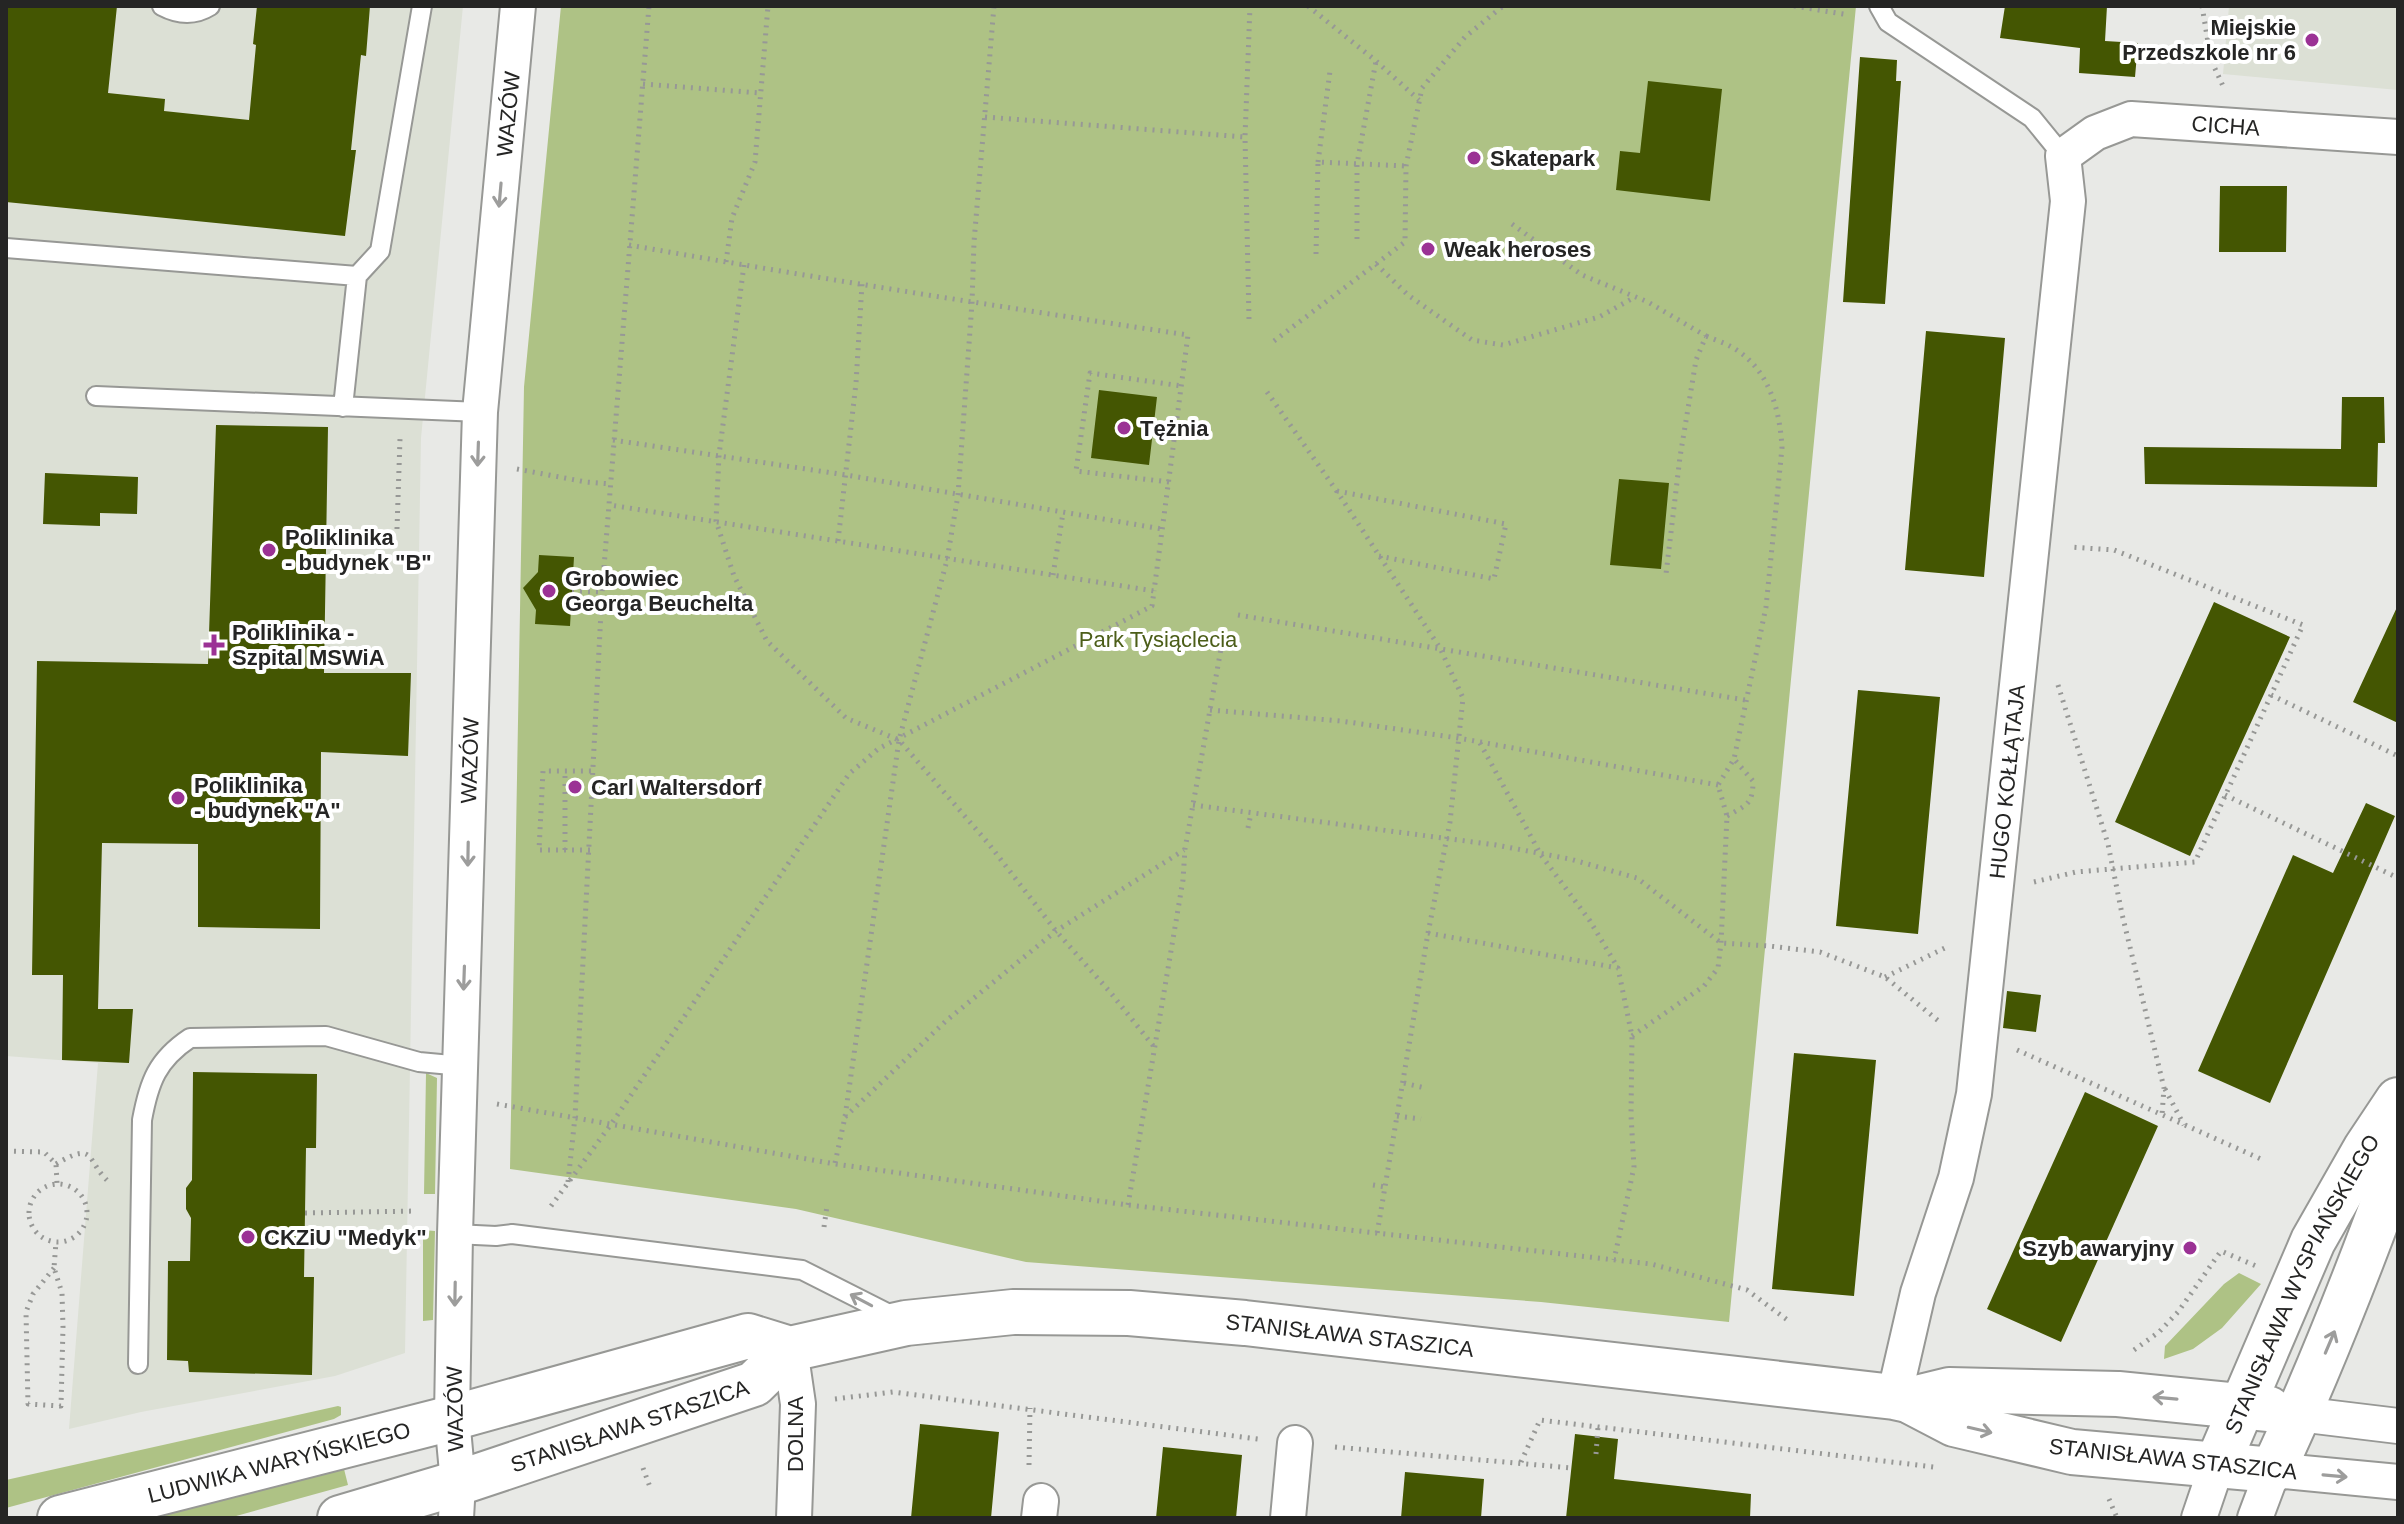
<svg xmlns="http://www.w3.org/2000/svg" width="2404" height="1524" viewBox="0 0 2404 1524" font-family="Arial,sans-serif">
<rect width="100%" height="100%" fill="#e8e9e6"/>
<path fill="#dce0d5" d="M6,6H463L421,438L405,1353L335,1376L141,1412L69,1429L98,1063L6,1056Z
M2229,6H2398V90L2223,74Z"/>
<path fill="#aec285" d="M561,6H1856L1729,1322L1541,1302L1026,1262L796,1209L510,1169L524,387Z
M426,1073L437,1078L435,1194H424Z
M423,1230L435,1231L433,1320L423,1321Z
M2239,1273L2261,1284L2222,1328L2193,1349L2164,1359L2165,1346L2224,1284Z
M338,1406L341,1407V1415L334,1419L6,1508V1480Z
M343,1465L348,1485L229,1518H156Z"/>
<path fill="#445602" d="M6,6H117L108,93L165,99L164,111L249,120L256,45L253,44L257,6H370L366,56L361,55L351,150H356L345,236L6,202Z
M2005,6H2107L2105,41L2138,43L2135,77L2079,73L2080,48L2000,38Z
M1860,57L1897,60L1896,81H1901L1885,304L1843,302Z
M1648,81L1722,89L1710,201L1616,190L1620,151L1640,153Z
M2220,186H2287L2286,252H2219Z
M1926,331L2005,338L1984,577L1905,570Z
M1099,390L1157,397L1149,465L1091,458Z
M2342,397H2384L2385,443H2378L2377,487L2145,484L2144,447L2341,449Z
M216,425L328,427L324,673H411L408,756L321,752L320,929L198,927V844L102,843L98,1009H133L129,1063L62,1060L63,975H32L37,661L208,664Z
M45,473L138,477L137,514L100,513V526L43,524Z
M1619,479L1669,483L1661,569L1610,565Z
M539,555L574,557L570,626L535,624L536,610L523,588L538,572Z
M2214,602L2290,637L2190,856L2115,822Z
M2398,605V723L2353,702Z
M1858,690L1940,697L1918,934L1836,926Z
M2366,803L2395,816L2270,1103L2198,1071L2293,855L2333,873Z
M2007,991L2041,995L2036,1032L2003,1028Z
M1794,1053L1876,1060L1854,1296L1772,1289Z
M193,1072L317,1074L316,1148H306L305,1213L304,1277H314L312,1375L189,1372L188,1361L167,1360L168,1261H190L191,1218L186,1209V1188L192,1180Z
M2085,1092L2158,1126L2061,1342L1987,1309Z
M920,1424L999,1432L991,1518H911Z
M1575,1434L1618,1439L1614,1479L1751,1494L1750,1518H1566Z
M1163,1447L1242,1455L1236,1518H1156Z
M1405,1472L1484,1479L1481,1518H1401Z"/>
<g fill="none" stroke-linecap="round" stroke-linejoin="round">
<defs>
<path id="lane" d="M162,6C179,15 194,16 210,6
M1879,6L1888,22L2032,118L2063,156
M6,248L357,276L380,251L422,6
M96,396L480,412
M343,407L357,276
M455,1234L496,1236L512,1234L802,1270L897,1318
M138,1364L142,1120C149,1082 157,1060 190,1038L326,1036L419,1062L462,1066"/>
<g id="street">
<path d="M790,1349L798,1404L794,1518"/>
<path id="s1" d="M1894,1397L1918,1293L1956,1178L1974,1094L2068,201L2063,156L2095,133L2131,119L2398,137"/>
<path d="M2299,1414L2398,1426"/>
<path id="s2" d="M456,1518L458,1483L452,1418L455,1234L480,412L518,6"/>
<path d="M1039,1518L1041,1501"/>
<path d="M1288,1518L1295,1443"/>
<path d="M2199,1518L2217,1465"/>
<path d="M2255,1518L2273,1470L2398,1482"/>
</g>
<g id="secondary">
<path d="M1908,1400L1949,1390L2118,1394L2269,1409"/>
<path id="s3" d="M2217,1465L2313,1241L2366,1148L2398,1100"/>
<path id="s4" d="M60,1518L452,1418L748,1336L790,1349L906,1323L1013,1312L1129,1313L1245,1323L1894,1397L1908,1400L1954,1424L2072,1452L2273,1470C2320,1370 2360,1267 2398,1163"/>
<path id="s5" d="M340,1518L458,1483L754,1384L790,1349"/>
</g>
</defs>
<use href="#lane" stroke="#979895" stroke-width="22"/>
<use href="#street" stroke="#979895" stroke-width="38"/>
<use href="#secondary" stroke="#979895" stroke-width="48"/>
<path stroke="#979896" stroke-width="5" stroke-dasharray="2 6" stroke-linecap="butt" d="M1308,6L1376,61L1419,100
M1794,6L1849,15
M2202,6L2211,60L2223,86
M643,84L760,93
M985,117L1245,137
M1318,162L1330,71
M1512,224L1582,275L1648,302L1706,336L1696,360L1680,457L1666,574
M1357,239V164L1376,61
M629,245C815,278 1002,307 1188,335L1154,591
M1316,254L1318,162L1406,166
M726,262L732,218L755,162L768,6
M1376,264L1408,295L1472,340L1503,345L1599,317L1635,297
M744,265L719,455L716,521L734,576L767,641L846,718L899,740L988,843L1056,931L1110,992L1155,1048
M1249,319L1245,137L1250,6
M1274,341L1405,242L1406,166L1422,88L1465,37L1503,6
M1267,392L1336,490L1440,648L1463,698L1450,822L1428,933L1377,1234
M613,440L846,475L1162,529
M517,469L586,482L611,484
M1169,482L1076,471L1090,373L1182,386
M1337,491L1506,524L1494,579L1379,556
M397,529L400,439
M838,541L856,383L862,284
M1053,575L1063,513
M572,591L602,592
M1238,615L1745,700
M2058,685L2108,844L2122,914L2164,1088L2162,1115
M2271,695L2398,756
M1210,710L1341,721L1458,738L1718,785
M1480,743L1541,855L1590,921L1618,968
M2225,795L2394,876
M1193,805L1496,845L1570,859L1637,878L1721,943L1769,946L1820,952L1885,977L1941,1023
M1727,816C1746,805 1753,805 1753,781L1734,759
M1248,828L1251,813
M565,850V772
M590,850H539L543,771H594
M2034,882L2076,872L2195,862L2303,625L2114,550L2070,547
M1428,933L1618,968L1632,1036L1631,1115L1634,1167L1614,1260
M1885,977L1949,946
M1632,1036L1704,986L1718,968L1721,943L1727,816L1718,785L1734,759L1766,607L1782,448C1780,410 1769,370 1735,349C1726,343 1715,340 1706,336
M2017,1050L2261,1159
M1404,1083L1425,1088
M2165,1089L2184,1125
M497,1104L835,1164L1128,1205L1651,1264L1747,1290L1790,1322
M1397,1116L1421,1119
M845,1117L947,1020L1056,931L1184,850
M6,1151L44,1152L56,1164L57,1183
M835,1163L845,1117L899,740L947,560L958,495L972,303L974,242L994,6
M56,1164C97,1140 85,1161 110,1183
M568,1182L575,1117L602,592L649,6
M29 1213a29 29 0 1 1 58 0a29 29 0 1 1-58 0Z
M1373,1185L1385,1187
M1128,1205L1183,880L1185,849L1224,632
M551,1206L612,1123L849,774L878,749L1152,606L1154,591L610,505
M305,1213L416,1211
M824,1227L827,1206
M54,1268L33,1294L26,1312L28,1404L61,1406L63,1327L62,1293L54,1268L56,1242
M2134,1350L2159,1332L2178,1312L2221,1251L2256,1266
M835,1399L893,1392L1258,1439
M1335,1447L1572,1468
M1596,1454L1598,1427
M1521,1462L1540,1420L1934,1467
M1029,1465L1030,1408
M643,1468L650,1487
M2109,1499L2117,1518"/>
<use href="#lane" stroke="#fff" stroke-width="18"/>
<use href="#street" stroke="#fff" stroke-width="34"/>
<use href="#secondary" stroke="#fff" stroke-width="44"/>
</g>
<defs><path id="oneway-shaft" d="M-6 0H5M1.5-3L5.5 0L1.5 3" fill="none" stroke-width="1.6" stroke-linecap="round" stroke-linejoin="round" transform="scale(2)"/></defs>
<g stroke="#9d9d9c">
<use href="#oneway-shaft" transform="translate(500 195) rotate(95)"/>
<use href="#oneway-shaft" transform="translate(478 454) rotate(92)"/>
<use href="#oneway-shaft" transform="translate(468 854) rotate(91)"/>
<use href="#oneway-shaft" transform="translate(464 978) rotate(92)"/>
<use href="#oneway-shaft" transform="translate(455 1294) rotate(91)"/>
<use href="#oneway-shaft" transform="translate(861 1300) rotate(-152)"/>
<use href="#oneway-shaft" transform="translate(2330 1342) rotate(-67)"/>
<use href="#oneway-shaft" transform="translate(2165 1398) rotate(-175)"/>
<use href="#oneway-shaft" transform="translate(1980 1430) rotate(13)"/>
<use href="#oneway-shaft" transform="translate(2335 1476) rotate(5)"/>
</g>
<g fill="#9b3295" stroke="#fff" stroke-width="3">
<circle cx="2312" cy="40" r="8"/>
<circle cx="1474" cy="158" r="8"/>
<circle cx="1428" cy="249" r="8"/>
<circle cx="1124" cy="428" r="8"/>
<circle cx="269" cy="550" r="8"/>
<circle cx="549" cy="591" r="8"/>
<path d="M210 633h8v8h8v8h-8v8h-8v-8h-8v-8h8z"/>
<circle cx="575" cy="787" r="8"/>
<circle cx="178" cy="798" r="8"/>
<circle cx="248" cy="1237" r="8"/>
<circle cx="2190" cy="1248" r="8"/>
</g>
<g text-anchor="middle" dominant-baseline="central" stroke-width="8" stroke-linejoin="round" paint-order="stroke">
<g font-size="22" font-weight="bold" fill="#252524" stroke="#fff" text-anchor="start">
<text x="2296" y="27" text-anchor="end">Miejskie<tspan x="2296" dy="25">Przedszkole nr 6</tspan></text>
<text x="1490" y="158">Skatepark</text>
<text x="1444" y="249">Weak heroses</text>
<text x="1140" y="428">Tężnia</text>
<text x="285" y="537">Poliklinika<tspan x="285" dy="25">- budynek "B"</tspan></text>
<text x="565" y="578">Grobowiec<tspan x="565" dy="25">Georga Beuchelta</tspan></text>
<text x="232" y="632">Poliklinika -<tspan x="232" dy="25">Szpital MSWiA</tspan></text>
<text x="194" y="785">Poliklinika<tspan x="194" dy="25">- budynek "A"</tspan></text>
<text x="591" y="787">Carl Waltersdorf</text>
<text x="264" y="1237">CKZiU "Medyk"</text>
<text x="2174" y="1248" text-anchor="end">Szyb awaryjny</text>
</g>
<g font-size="22" fill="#252524" stroke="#fff">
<text stroke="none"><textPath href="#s2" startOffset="1406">WAZÓW</textPath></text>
<text stroke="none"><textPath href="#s1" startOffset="1430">CICHA</textPath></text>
<text stroke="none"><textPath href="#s2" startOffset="758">WAZÓW</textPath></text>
<text stroke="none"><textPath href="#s1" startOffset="628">HUGO KOŁŁĄTAJA</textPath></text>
<text stroke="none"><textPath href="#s3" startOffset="200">STANISŁAWA WYSPIAŃSKIEGO</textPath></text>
<text stroke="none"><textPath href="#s4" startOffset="1320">STANISŁAWA STASZICA</textPath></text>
<text transform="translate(455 1409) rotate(-91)">WAZÓW</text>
<text stroke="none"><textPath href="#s5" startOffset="304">STANISŁAWA STASZICA</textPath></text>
<text transform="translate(795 1434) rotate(-90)">DOLNA</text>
<text transform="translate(2173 1459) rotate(6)">STANISŁAWA STASZICA</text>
<text stroke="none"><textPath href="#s4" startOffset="226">LUDWIKA WARYŃSKIEGO</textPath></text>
</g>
<g font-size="22" fill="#4c5e19" stroke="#fff">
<text x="1158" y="639">Park Tysiąclecia</text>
</g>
</g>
<rect width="2404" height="1524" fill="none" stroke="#252524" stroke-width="16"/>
</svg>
